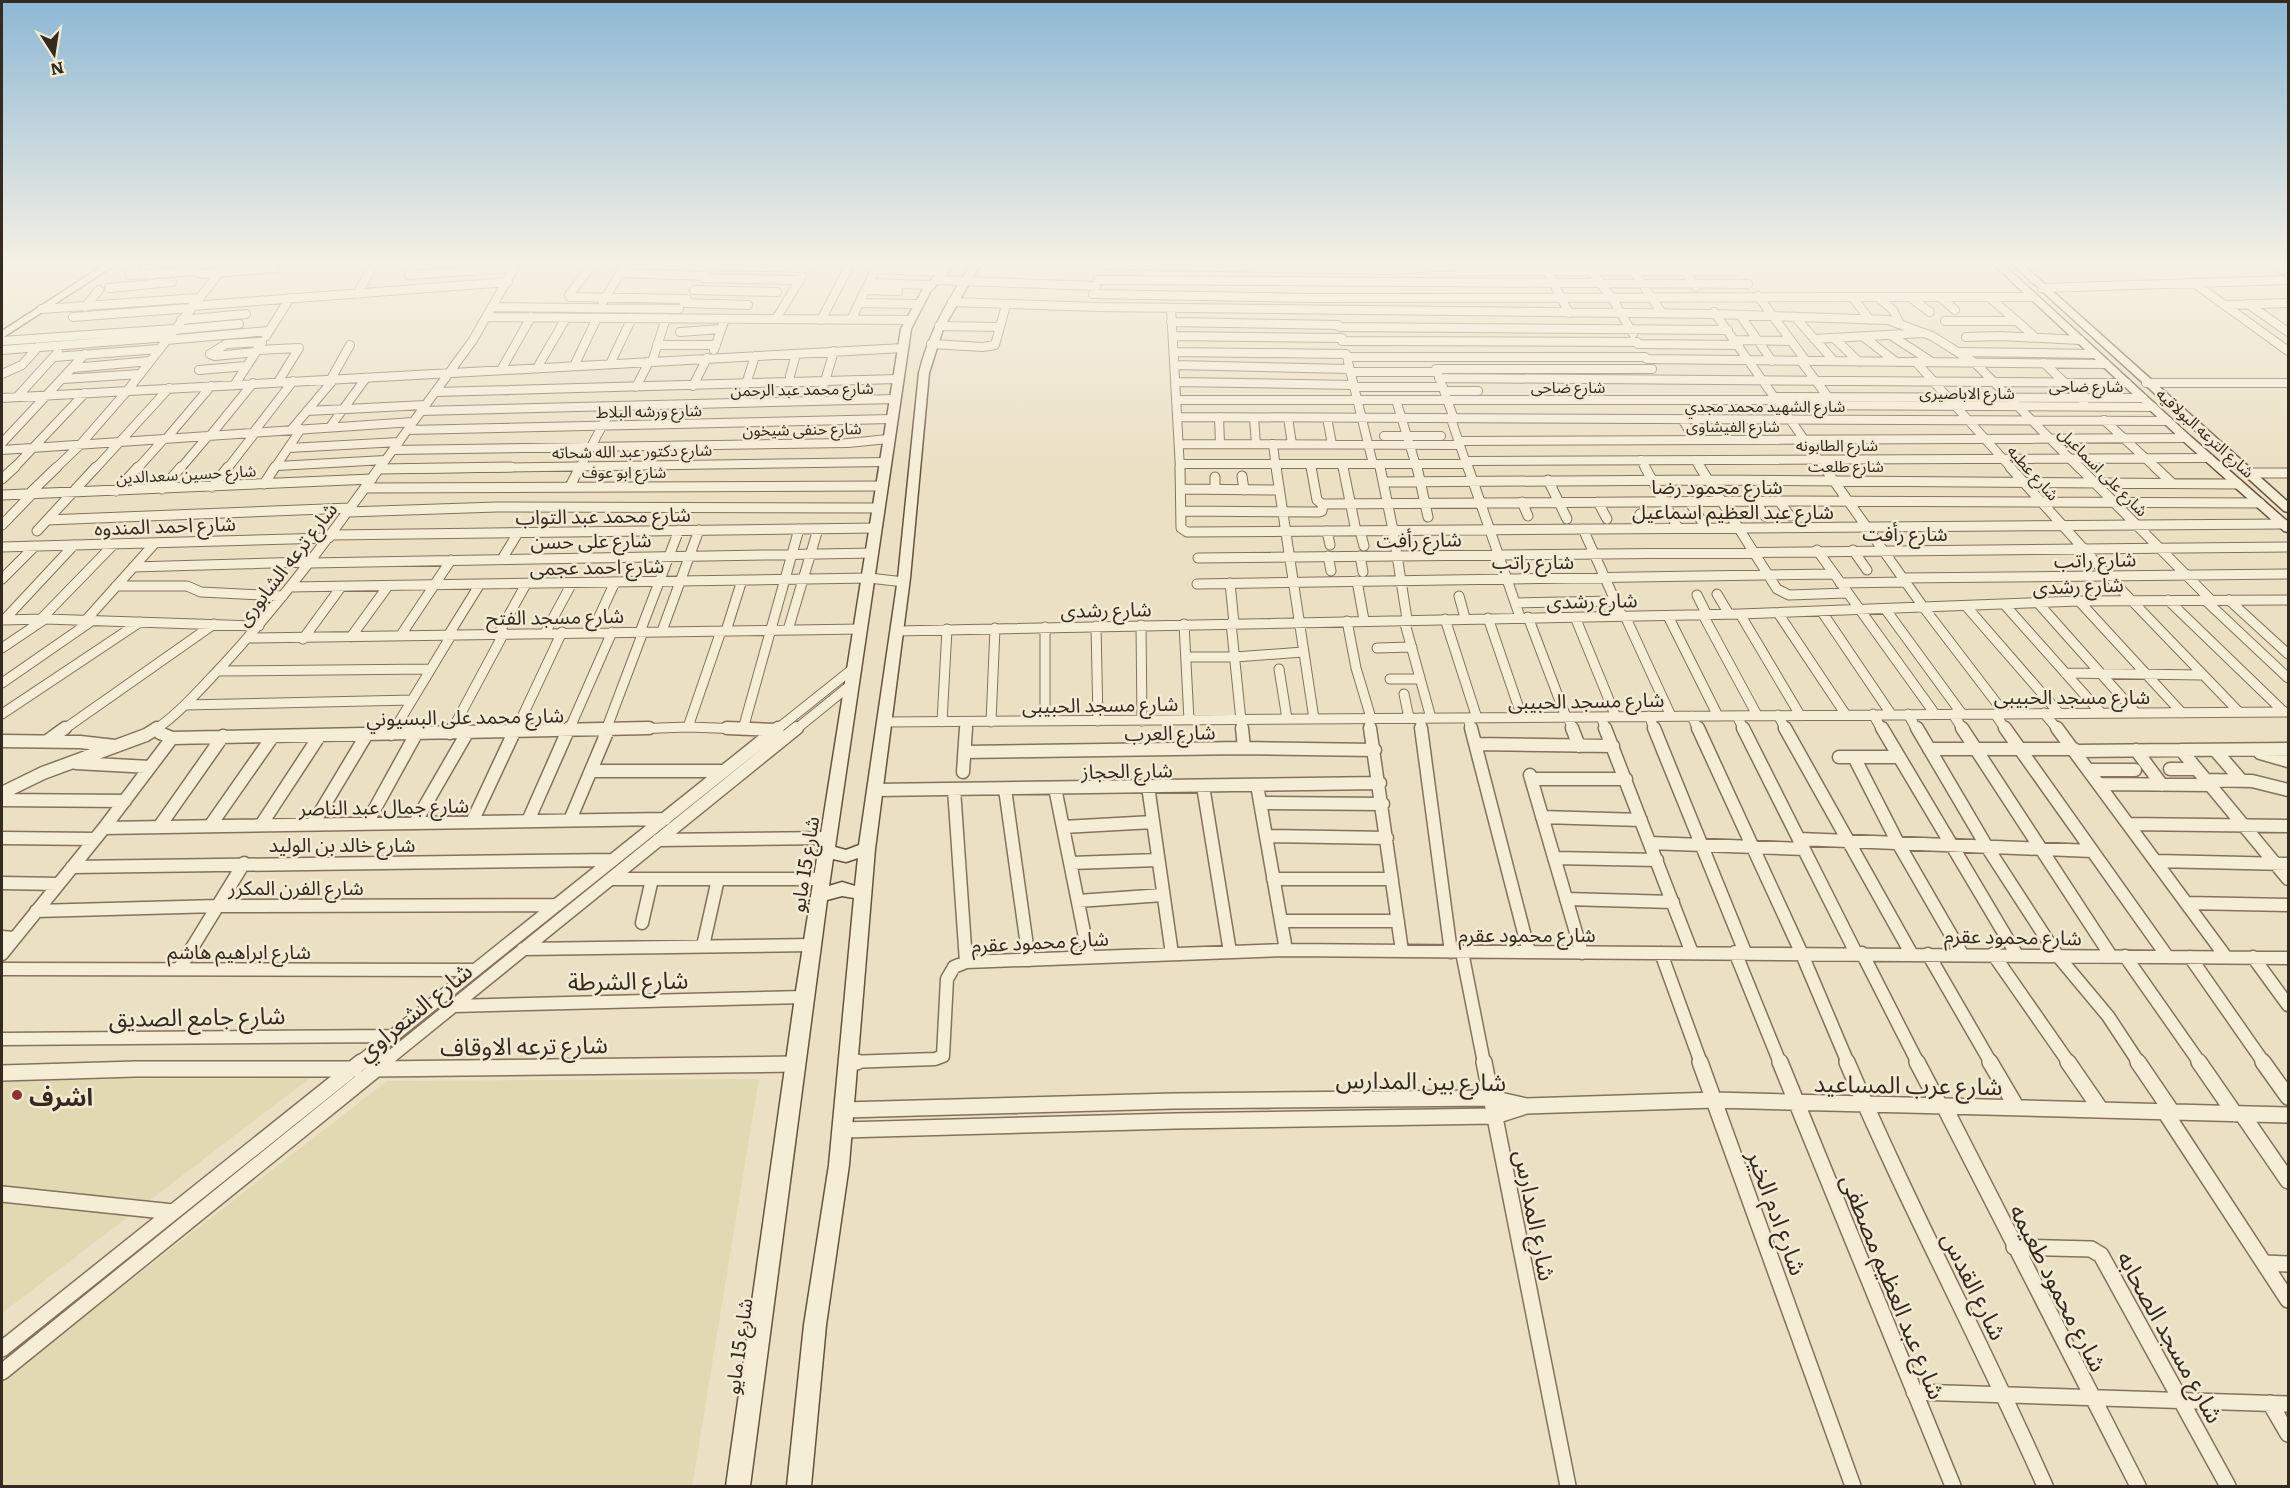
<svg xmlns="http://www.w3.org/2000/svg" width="2290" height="1488" viewBox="0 0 2290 1488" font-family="Literata,'Noto Sans Arabic',serif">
<rect width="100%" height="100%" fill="#ebe0c4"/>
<path fill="#e0d9b2" d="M310,1078L2,1313V1080Z
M759,1079L692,1486H2V1380L387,1081Z"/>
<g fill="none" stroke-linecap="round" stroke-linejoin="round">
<defs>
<path id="street-far3" d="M138,263L130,275L196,271L202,274L275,268
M415,263L409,275L515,268
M1543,263L1569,313
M1585,263L1612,298L1633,334
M1628,263L1662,313
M1679,263L1696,287
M2273,263L2288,273
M592,265L569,295L570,297L687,299
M1104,265L1389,270L1455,266
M718,266L807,268
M876,269L944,272
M1459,271H1737
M620,273L706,276
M151,275L161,263
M704,278L800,280
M936,280L1096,286
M1098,280L1748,284
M869,283L931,285
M2194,283L2288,351
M109,288L172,282
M2042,288L2288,280
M694,290L777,292
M865,290L898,291
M357,294L374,264
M1093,294L1311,298L2033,297
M1758,296L1806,361
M1940,297L1955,310
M1989,297L2035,337
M1853,298L1870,320
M1879,298L1893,310L1899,322
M1911,298L1930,312
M603,302L626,263
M952,302L1098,307L1716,314L1888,320L1932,336L1975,363L2080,469
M684,303L748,305
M859,303L917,304
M2248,304L2288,332
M2225,305L2288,303
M192,306L508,282
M85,307L99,290
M494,307L679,309
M1171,308L1180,469
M42,309L198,298
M1714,312L1825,469
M1740,315L1772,361
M73,317L190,308
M488,317L909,320
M1795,317L1834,361
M776,319L802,276
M181,320L246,314
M821,320L851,263
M851,320L878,264
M1945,321H2017
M1171,322L1338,325
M939,326L999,327
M1339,327L1728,330
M173,330L239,324
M680,332L721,329
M266,336L290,298
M1173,336L1342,338
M1892,336L1932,362
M1966,337L2000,336L2080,340
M1834,338L1859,362
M1865,338L1896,362
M1814,339L1923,333
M166,340L269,331
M1735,340L1791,341
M2,341L174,329
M1342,341L1637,342
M931,344L983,347L995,345L1006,305
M1638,344L1739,345
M657,345H716
M2,350L168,337
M257,350L299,348L278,382
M714,350L725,319
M256,352L215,356L210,354L226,344L262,342
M1174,352L1346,354
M1961,352L2095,354
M54,357L159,349
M1347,357H1645
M1647,359L2106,364
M1801,361L1831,401
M652,362L666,318
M1348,362L1373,464
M1916,362L2012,469
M2044,363L2084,401
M610,364L632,318
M1175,365L1349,369
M574,366L597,318
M73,368L150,361
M537,368L566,318
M1436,369H1652
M199,370L247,366
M501,370L531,317
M1350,372H1437
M2,374L22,365L38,347
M1438,374L1454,419
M790,376L796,354
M1439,378L2127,383
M63,379L140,374
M331,379L350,345
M1176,382L1354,385
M2146,383H2288
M235,384L258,349
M693,386L707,358
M636,387L649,362
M1354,387H1443
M1444,391H1478
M435,392L898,379
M17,397L58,352
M1776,397L2143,398
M2,398L903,348
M1177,400H1778
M1396,400L1417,469
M819,401L834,351
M740,403L755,356
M1781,405L2153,407
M307,411L425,405
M421,411L895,399
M1178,417L2168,421
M1219,417L1220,444
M1254,418L1256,444
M1288,418L1292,444
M1327,418L1332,444
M1451,419L1468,469
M1682,419L1695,440
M2104,420L2157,469
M330,427L366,378
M291,430L334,379
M408,430L891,419
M253,433L293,381
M210,436L253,383
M1384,436H1441
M166,439L211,386
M1459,441L2186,438
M2,443L85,354
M1180,444L1460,445
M1273,444L1276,469
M80,445L127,391L227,263
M289,448L399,442
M2,450L413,422
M393,450L848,443L888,439
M1641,460L1646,469
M1695,460L1701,469
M1466,461L2209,458
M1181,464H1467
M1310,464L1311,469
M1342,464L1343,469
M1379,464L1380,469
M277,466L385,460
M13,469L85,393
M55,469L79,446
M95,469L169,388
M137,469L163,440
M180,469L208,436
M227,469L255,433
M274,469L301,429
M379,469L473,340L517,263
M402,469L885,462
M579,469L613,406"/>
<path id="street-far2" d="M1180,467L1181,528L1187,532L2284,524
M1276,467L1314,719
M1311,467L1317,500L1322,504
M1343,467L1356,531
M1380,467L1393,530L1407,619
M1417,467L1428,517
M1468,467L1520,617
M1645,467L1678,528
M1700,467L1777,589L1789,595L1847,593
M1824,467L1924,608L2005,714
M2010,467L2108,576L2239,712
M2079,467L2211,600
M2155,467L2172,483
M379,469L511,467
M2248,473H2288
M1242,476L1244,490
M1215,477V489
M2,479L15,467
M1548,480L1567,519
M1383,482L1708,480L2238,484
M264,484L275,467
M570,486L580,467
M212,487L228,467
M365,488L882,486
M162,489L181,467
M1181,489L1279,490
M116,491L138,467
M29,494L57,467
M2,495L372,479
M1689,501L1706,528
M1755,501L1765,516
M1779,501L1790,516
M1522,502L1528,516
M1598,502L1607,519
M1181,511L1319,512L1322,511L1323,504L1792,501L2260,503
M348,512L497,507L879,508
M1640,514L1648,528
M47,520L350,508
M2,525L32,494
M1583,529L1622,616
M37,531L96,467
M1327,531L1330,545
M1360,531L1364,546
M331,535L876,528
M2,547L329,538
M1817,550L1935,714
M1853,550L1867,570
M1328,556L1331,571
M1360,556L1363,572
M1198,558L2288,547
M502,559L518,533
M310,563L873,553
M133,567L310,562
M1902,578L2288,574
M2,579L35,546
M1357,581L1364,620
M1230,583L1234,623
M1840,583L1906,582
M1197,584L1833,574
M116,586H187L201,592L283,596
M290,587L869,578L904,582
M1717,594L1729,614
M1697,595L1707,615
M1459,596L1465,618
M2168,600L2284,712
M2205,600L2288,678
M2229,600L2288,654
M2079,601L2182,713
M1515,603L1615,601
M2038,603L2136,713
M2004,604L2101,713
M1966,606L2059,713
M1886,610L1962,714
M1822,612L1891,714
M1778,613L1846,715
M1740,614L1800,715
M1703,615L1757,715
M1625,616L1671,716
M1668,616L1718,716
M1528,617L1566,717
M1575,617L1616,717
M1488,618L1522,717
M41,619L114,544
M1445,619L1477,718
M2,620L45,619L259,626
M4,620L74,545
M86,620L155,543
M1404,620L1431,718
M1347,621L1356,668L1371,718
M1231,623L1242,730
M1184,624L1189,720
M1141,625L1142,721
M1096,626L1098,721
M1045,627V721
M788,630L818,529
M662,631L699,530
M726,631L742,580
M897,631L1740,614L2079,601L2288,600
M592,632L615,582
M640,632L679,530
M499,633L526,584
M545,633L572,583
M449,634L480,584
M401,635L451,560
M351,637L388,586
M250,638L861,629
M303,639L341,587
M2,648L45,619
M1377,648L1412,647
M1187,657H1235L1303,652
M1279,669L1287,719
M218,671L430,669
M2065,673L2202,675
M1390,679H1420
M2,683L93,620
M1404,694L1409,718
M185,705L412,700
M2044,713L2058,730
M2,714L140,622
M1873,714L1882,730
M1908,714L1917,730
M1953,714L1963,730
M1995,714L2006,730
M1778,715L1786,730
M1649,716L1655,730
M1692,716L1698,730
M1737,716L1744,730
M1568,717L1573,730
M1601,717L1606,730
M1420,718L1422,730
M1468,718L1471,730
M1369,719L1371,730
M884,722L2288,712
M942,722L947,629
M991,722L995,628
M688,727L721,631
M743,729L799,529
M63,730L214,624
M155,730C181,712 202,687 224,664C281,602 331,535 380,467
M394,730L452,634
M452,730L504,633
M516,730L562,632
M569,730L612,632
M604,730L688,727L771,730
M606,730L643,632
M776,730L855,667
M795,730L853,683
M966,730L967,722"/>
<path id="street-far1" d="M727,728L776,730
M1242,728L1244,748
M1370,728L1402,951
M1421,728L1451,952
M1471,728L1529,952
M1572,728L1579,746
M1605,728L1692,953
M1654,728L1745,952
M1698,728L1801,952L1848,1063
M1743,728L1856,953
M1785,728L1911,953
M1882,728L2017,955
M1917,728L1987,847L2057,955L2108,1016L2139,1063
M1962,728L2111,956
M2005,728L2167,956
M2057,728L2226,957
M158,729L160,733L172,738L649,728
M450,733L453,728
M391,734L394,728
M2,741L80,742L115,746
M47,741L65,728
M1475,744L1613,746
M1929,749H2074
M2136,750L2162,785
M2181,750L2288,879
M2215,750L2241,780
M2075,751L2288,749
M965,752L1244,748L1375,750
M2260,753L2288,761
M1839,757H1898
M1854,757L1898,843L1962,954
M76,763L150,767
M2170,769H2197
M2089,770H2135
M591,771H724
M963,772L966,728
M1530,775L1582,953
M1531,779H1626
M2206,780L2252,781L2288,790
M2100,784L2211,785
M1257,785L1286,950
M1148,786L1172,954
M1203,786L1230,952
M1055,788L1089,957
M954,789L966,962
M1005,789L1029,960
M875,790L1380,783
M2,793L43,773L146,735L157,728
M2,800L125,801
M1260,803L1383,804
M1542,817L1641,820
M570,820L608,730
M528,821L569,728
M472,822L516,728
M367,823L416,734
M415,823L467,733
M313,824L367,734
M2128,824L2288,826
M261,825L320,735
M210,826L273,736
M159,827L223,736
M1063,827L1153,822
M104,828L665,819
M1266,836L1387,838
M2,838L95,839
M1799,839L2092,851
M658,840L829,838
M1650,843L1804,849
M1554,858L1657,860
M2156,861L2288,864
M1071,863L1158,860
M72,867L613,860
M611,879H822
M1273,879H1392
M2,883L58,884
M1566,899L1673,902
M1078,901L1163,895
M2187,903L2288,905
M36,911L218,906L557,905
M1281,921H1398
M642,923L652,879
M2,937L14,938
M703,946L718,879
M523,949L812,945
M1462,952L1484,1063
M1735,952L1780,1063
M1661,953L1701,1063
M1862,953L1918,1063
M2,954L104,828L172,738
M1928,954L1991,1063
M1993,954L2069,1063
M2125,956L2200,1063
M2190,957L2264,1063
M2253,957L2288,1005
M2,969L475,970
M179,969L244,863
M454,1006L804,997
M2,1039L394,1036
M848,1062L935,1059L943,1056L947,979L954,967L966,962L1286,950L2288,958
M359,1063L778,728
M383,1063L797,728"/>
<path id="street" d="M848,1062H857
M1484,1062L1568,1486
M1700,1062L1853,1486
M1780,1062L1953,1486
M1847,1062C1908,1206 1982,1343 2045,1486
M1917,1062L1940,1106
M1990,1062L2017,1108
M2068,1062L2101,1110
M2138,1062L2172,1112
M2199,1062L2235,1114
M2263,1062L2288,1097
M373,1069L796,1064
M2,1073L136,1069H354
M1944,1106L2138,1486
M844,1110L1174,1101L1491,1098L1526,1106
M2165,1112L2288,1300
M2242,1114L2288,1181
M843,1130L1175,1121L1495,1116L1526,1106L1715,1100L2288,1115
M2,1194L173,1212
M2014,1247L2091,1249L2101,1255L2228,1486
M2264,1263L2288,1264
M2,1349L361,1062
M2,1372L385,1062
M1914,1392L2288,1404
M2270,1403L2288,1434"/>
<path id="secondary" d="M107,263H118L2,338V331Z
M947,263H956L930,292L911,329L835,847L846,850L859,845L898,578L919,373C929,332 949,298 972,263H981L943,329L929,373L910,578L875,849L849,1165L826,1325L811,1486H787L804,1325L829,1165L854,898L842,896L827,900L750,1486H726L795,997L901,329L923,289ZM858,858L855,886L842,882L829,886L833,859L846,862Z
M1992,263H2002L2190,436L2288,522V532L2284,531L2182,440Z
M2011,263H2021L2288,502V512L2284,511Z"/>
</defs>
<use href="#street-far3" stroke="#84725c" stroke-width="10"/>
<use href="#street-far2" stroke="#84725c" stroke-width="11"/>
<use href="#street-far1" stroke="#84725c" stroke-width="15"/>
<use href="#street" stroke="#84725c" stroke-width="18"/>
<use href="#secondary" stroke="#66533f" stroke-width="3"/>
<use href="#street-far3" stroke="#f6edd7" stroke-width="8"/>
<use href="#street-far2" stroke="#f6edd7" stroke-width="9"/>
<use href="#street-far1" stroke="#f6edd7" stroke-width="12"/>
<use href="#street" stroke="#f6edd7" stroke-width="15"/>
<use href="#secondary" fill="#f6edd7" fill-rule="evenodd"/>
</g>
<linearGradient id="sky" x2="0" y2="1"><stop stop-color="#8db8d4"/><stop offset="0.56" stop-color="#f6f1e4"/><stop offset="1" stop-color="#f6f1e4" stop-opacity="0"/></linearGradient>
<rect width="2290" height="472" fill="url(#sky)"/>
<circle fill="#8e3131" stroke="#f3ead3" stroke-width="2" cx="17" cy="1095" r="6"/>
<g text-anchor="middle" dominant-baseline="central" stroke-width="5" stroke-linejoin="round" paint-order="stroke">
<g font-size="16" fill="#352a1f" stroke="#f3ead3">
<text x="2086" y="385">شارع ضاحى</text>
<text x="1568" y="386">شارع ضاحى</text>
<text transform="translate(802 388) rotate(-1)">شارع محمد عبد الرحمن</text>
<text x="1967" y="392">شارع الاباصيرى</text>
<text x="1765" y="405">شارع الشهيد محمد مجدي</text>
<text transform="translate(649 410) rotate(-1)">شارع ورشه البلاط</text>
<text x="1733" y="425">شارع الفيشاوى</text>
<text transform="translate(802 428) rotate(-1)">شارع حنفى شيخون</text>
<text transform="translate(2206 432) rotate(42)">شارع الترعه البولاقيه</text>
<text x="1837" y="444">شارع الطابونه</text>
<text transform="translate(632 450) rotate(-1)">شارع دكتور عبد الله شحاته</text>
<text x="1846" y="465">شارع طلعت</text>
<text x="624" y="471">شارع ابو عوف</text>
<text transform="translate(2104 471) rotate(45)">شارع على اسماعيل</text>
<text transform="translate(2034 472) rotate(48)">شارع عطيه</text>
<text transform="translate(186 473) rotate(-3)">شارع حسين سعدالدين</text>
</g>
<g font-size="20" fill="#352a1f" stroke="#f3ead3">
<text x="1717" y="485">شارع محمود رضا</text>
<text x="1733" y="510">شارع عبد العظيم اسماعيل</text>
<text transform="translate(603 514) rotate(-1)">شارع محمد عبد التواب</text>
<text transform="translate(165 524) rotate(-2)">شارع احمد المندوه</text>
<text x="1905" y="532">شارع رأفت</text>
<text transform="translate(1419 538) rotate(-1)">شارع رأفت</text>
<text transform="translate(591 539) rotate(-1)">شارع على حسن</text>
<text transform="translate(2095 558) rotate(-1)">شارع راتب</text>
<text x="1533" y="560">شارع راتب</text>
<text transform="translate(285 563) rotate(-52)">شارع ترعه الشابورى</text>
<text transform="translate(597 565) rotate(-1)">شارع احمد عجمى</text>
<text transform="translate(2078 584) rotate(-2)">شارع رشدى</text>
<text transform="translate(1592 599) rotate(-1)">شارع رشدى</text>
<text transform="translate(1106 608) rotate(-1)">شارع رشدى</text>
<text transform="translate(555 615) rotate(-1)">شارع مسجد الفتح</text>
<text x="2072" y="695">شارع مسجد الحبيبى</text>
<text transform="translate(1586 699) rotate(-1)">شارع مسجد الحبيبى</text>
<text transform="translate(1100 703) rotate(-1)">شارع مسجد الحبيبى</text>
<text transform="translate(465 715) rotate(-1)">شارع محمد على البسيوني</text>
<text transform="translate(1170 731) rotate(-1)">شارع العرب</text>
<text transform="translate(1127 769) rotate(-1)">شارع الحجاز</text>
<text transform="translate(384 805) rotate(-1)">شارع جمال عبد الناصر</text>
<text x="342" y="843">شارع خالد بن الوليد</text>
<text transform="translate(803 864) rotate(-81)">شارع 15 مايو</text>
<text x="296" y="886">شارع الفرن المكرر</text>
<text x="1527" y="933">شارع محمود عقرم</text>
<text transform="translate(2013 935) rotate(1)">شارع محمود عقرم</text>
<text transform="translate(1040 940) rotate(-3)">شارع محمود عقرم</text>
<text x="239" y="950">شارع ابراهيم هاشم</text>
<text transform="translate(737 1346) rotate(-82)">شارع 15 مايو</text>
</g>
<g font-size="24" fill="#352a1f" stroke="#f3ead3">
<text transform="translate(628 979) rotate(-1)">شارع الشرطة</text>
<text transform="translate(413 1010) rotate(-39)">شارع الشعراوي</text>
<text transform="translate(197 1015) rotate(-1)">شارع جامع الصديق</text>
<text transform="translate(524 1044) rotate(-1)">شارع ترعه الاوقاف</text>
<text transform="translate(1421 1079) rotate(1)">شارع بين المدارس</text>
<text transform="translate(1908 1083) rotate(1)">شارع عرب المساعيد</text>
<text transform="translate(1779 1212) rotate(70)">شارع ادم الخير</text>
<text transform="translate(1537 1215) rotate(79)">شارع المدارس</text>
<text transform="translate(1976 1285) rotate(64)">شارع القدس</text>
<text transform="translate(1895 1286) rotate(68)">شارع عبد العظيم مصطفى</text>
<text transform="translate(2060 1287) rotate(63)">شارع محمود طعيمه</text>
<text transform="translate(2172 1336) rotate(61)">شارع مسجد الصحابه</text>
</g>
<g font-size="24" font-weight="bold" fill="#352a1f" stroke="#f3ead3" text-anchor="start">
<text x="29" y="1095">اشرف</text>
</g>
</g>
<rect width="2290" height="1488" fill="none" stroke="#352a1f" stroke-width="6"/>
<g transform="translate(54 54) rotate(168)" stroke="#f3ead3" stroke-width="4.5" paint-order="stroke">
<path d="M0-4.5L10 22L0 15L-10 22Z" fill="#352a1f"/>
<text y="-9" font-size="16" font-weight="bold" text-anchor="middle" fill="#352a1f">N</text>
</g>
</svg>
